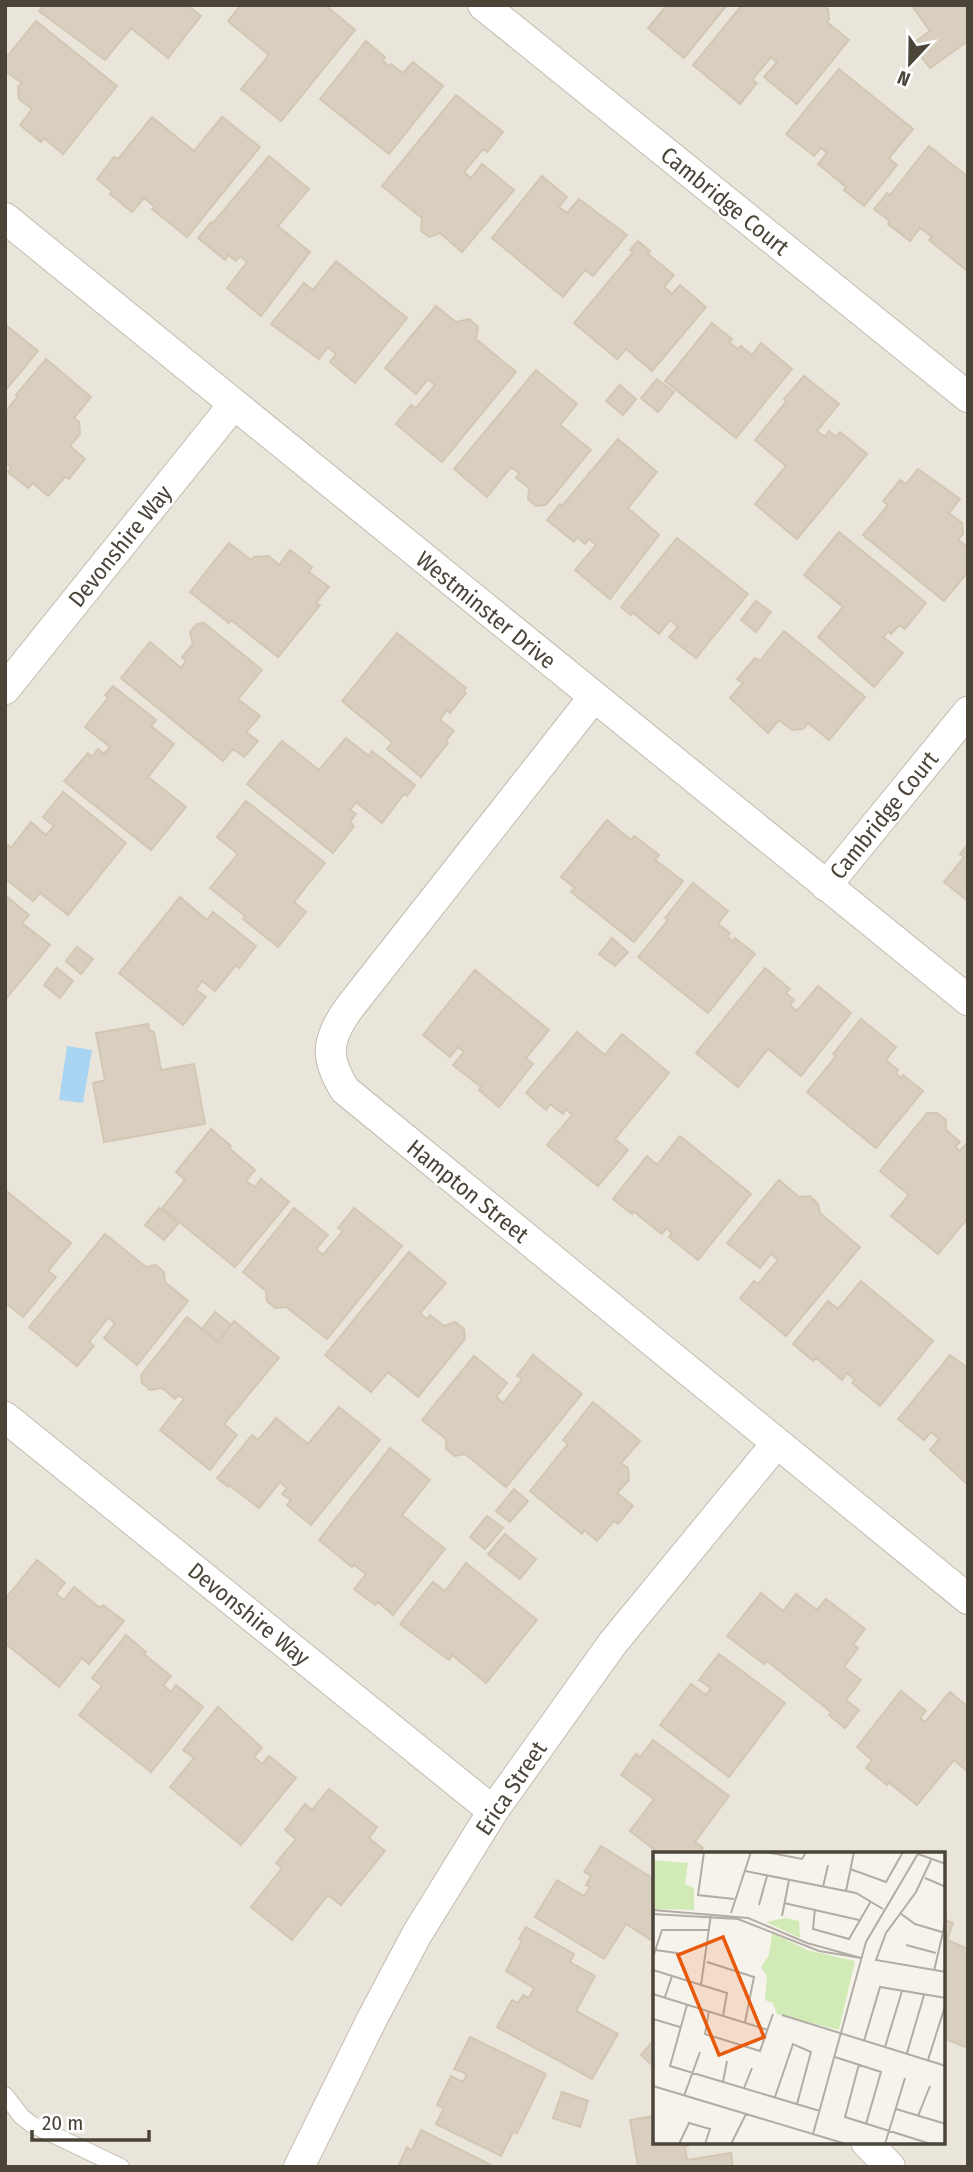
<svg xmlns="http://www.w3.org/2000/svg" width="973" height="2172" viewBox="0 0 973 2172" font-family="'Fira Sans Condensed',sans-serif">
<rect width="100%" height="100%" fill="#f6f3ec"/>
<path fill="#eae5da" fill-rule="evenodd" d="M5,5H968V2167H5ZM654,1854H943V2142H654Z"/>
<path fill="#a9d4f2" d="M67,1046L92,1050L83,1103L59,1100Z"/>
<path fill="#d8cfc1" stroke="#d3c7b4" stroke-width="2" d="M44,5H187L201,16L168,58L131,28L105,60L39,11Z
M241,5H325L355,30L281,121L241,89L269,55L228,21Z
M667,5H727L684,58L648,28Z
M742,5H824L828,9L829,19L827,22L849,40L797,104L764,77L777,62L771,57L752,80L757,83L740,104L693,65Z
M968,5V41L930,68L912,44L930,31L912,6Z
M36,21L117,86L63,154L44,138L41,142L20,125L32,109L19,99L18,87L22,83L5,71V59Z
M366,41L385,57L383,61L389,66L391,64L403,73L413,62L443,86L389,154L320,99Z
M839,69L913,129L889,158L897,165L864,206L844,190L846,187L818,164L827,153L821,148L814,156L786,134Z
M456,95L503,132L487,152L483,149L464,172L471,178L482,164L514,190L462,252L440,233L429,237L421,231L422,218L382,186Z
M152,117L194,151L222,117L260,147L187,237L152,209L155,207L144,198L132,212L110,194L112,191L97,179L114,157L118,159Z
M929,146L968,177V267L966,270L929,240L932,237L920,228L910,241L888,224L890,221L874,209L887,193L890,195Z
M269,156L309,189L278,226L310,252L261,316L227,288L247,262L240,256L236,261L228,255L225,260L198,238L211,222L213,223Z
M542,176L567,197L559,207L567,213L579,199L627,235L593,276L585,270L563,297L492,238Z
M638,241L650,251L648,254L674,275L664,287L672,294L680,285L706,307L652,371L626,349L617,359L574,323L633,252L630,250Z
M336,261L407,318L355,383L330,362L336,354L328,347L319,359L271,324L304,283L313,290Z
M436,306L456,322L469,319L478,327L476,339L516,372L442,462L396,424L411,405L416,408L435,385L428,379L416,394L385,368Z
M712,323L732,339L729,342L738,349L741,346L752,355L761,343L792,369L736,438L665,381Z
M7,326L38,351L5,391V329Z
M46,359L91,397L74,418L79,422L80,434L70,446L85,459L69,479L65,477L48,496L33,483L28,488L8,472L11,467L5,462V412L18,396L16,395Z
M536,370L577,404L560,425L591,450L546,505L536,506L528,499L529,488L516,478L519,473L511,467L487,497L454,469Z
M804,376L839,404L817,431L825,437L829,431L836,437L840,432L867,454L797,539L755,504L786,466L755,440L786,402L784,399Z
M657,379L674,392L658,412L641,398Z
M620,385L636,399L623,415L606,401Z
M618,439L657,472L628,508L659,535L610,599L575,570L596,545L589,539L585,544L577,537L574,542L547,520L560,504L562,506Z
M918,469L960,499L949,513L962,523L963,534L958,540L968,547V572L944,601L863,535L888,505L883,501L900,480L906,484Z
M839,532L926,603L905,629L899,625L891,634L888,631L883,637L903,653L874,687L818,637L843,607L804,575Z
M677,538L748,594L696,658L669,637L678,627L670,620L659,634L632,612L631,615L621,607Z
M229,543L251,560L254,557L269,556L279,565L290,550L312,567L309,572L329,587L316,603L320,605L278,657L231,620L229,623L190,592Z
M756,601L771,612L756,632L741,620Z
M204,623L262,670L238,699L260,716L246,732L258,741L244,757L233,749L223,761L121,678L150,642L181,668L186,661L182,657L193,644L190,632L197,624Z
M784,631L865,697L829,740L808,723L803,729L792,730L779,720L768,733L730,698L743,683L737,679L755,658L760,661Z
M397,633L466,688L464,691L466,693L450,713L447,710L440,720L454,731L446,741L448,743L421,777L387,749L392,742L342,701Z
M113,686L156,720L151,726L174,744L148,777L186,807L151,850L64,781L88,753L92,757L98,749L104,754L110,747L85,727L108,698L105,695Z
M346,738L369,756L372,751L415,785L407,796L404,794L382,823L356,802L350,810L356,814L350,822L354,826L333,853L247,784L282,741L319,770Z
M63,792L126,843L68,915L40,893L33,901L5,878V849L8,845L11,848L31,822L46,835L54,826L43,817Z
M246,801L325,863L294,902L306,912L278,947L243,919L245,916L210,888L238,854L217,837Z
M607,820L631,840L634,836L659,855L655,860L683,881L634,942L571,892L575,888L561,877Z
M968,844V901L944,882L964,857L960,854Z
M693,883L728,911L718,924L730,933L727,936L733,942L735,938L755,954L708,1013L638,957L668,920L665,918Z
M5,895L29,915L22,923L50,945L5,1000Z
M180,897L207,920L213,912L256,946L239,968L236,965L215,991L202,981L196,990L206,997L183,1025L119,973Z
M612,938L628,952L615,966L599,954Z
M77,947L93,959L81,974L66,961Z
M57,968L73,981L60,998L44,985Z
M765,968L790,989L786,993L794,1000L790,1005L797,1011L818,986L851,1013L801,1076L768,1049L738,1087L696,1053Z
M475,970L549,1030L526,1058L533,1064L499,1107L479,1090L481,1087L453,1065L464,1052L458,1047L450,1057L423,1035Z
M861,1019L896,1047L886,1060L898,1070L896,1073L901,1078L903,1075L923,1091L876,1148L807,1092L836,1056L833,1054Z
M148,1024L149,1030L154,1032L161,1070L194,1064L205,1124L104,1142L93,1083L105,1080L96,1033Z
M577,1032L605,1055L622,1034L669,1073L615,1139L628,1150L598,1186L547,1145L572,1115L566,1109L563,1114L550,1104L546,1110L526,1093Z
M927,1113H937L946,1120V1130L960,1142L955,1147L960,1151L968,1142V1218L938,1254L891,1216L909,1195L880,1171Z
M211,1129L231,1146L229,1148L255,1170L246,1181L255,1187L261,1179L289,1202L235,1267L162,1208L185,1180L176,1172Z
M680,1136L751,1194L698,1260L669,1237L672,1233L666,1228L662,1234L633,1211L632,1214L613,1199L647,1156L657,1165Z
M779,1180L799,1197L810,1196L818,1204L820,1213L860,1247L786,1336L740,1298L754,1281L758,1284L778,1260L771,1254L760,1268L727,1243Z
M5,1190L71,1243L48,1271L56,1277L23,1317L5,1302Z
M159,1208L178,1224L164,1240L145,1225Z
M294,1208L328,1235L316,1249L323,1255L343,1231L338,1228L354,1208L402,1246L327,1339L286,1307L275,1308L267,1301L266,1291L243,1272Z
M105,1234L146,1267L156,1265L164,1272L165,1282L188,1301L137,1365L104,1338L115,1323L108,1318L89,1342L94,1346L77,1366L29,1327Z
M409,1252L446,1283L420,1313L427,1319L430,1315L444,1326L455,1322L464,1329L465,1339L418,1397L388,1372L371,1392L325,1355Z
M861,1281L933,1341L880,1406L852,1383L855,1380L847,1373L842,1380L816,1358L813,1361L793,1344L828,1301L838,1309Z
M215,1312L231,1325L218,1342L202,1329Z
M187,1317L218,1342L234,1321L279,1358L224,1424L237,1435L210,1470L160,1430L184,1399L179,1395L175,1399L162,1388L150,1390L142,1383L141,1375Z
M533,1355L582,1394L506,1487L465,1454L455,1456L446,1449V1439L422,1420L474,1356L507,1383L496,1397L503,1403L522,1379L517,1376Z
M950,1355L968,1368V1485L930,1450L939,1439L931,1432L924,1440L898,1419Z
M593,1402L640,1441L621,1463L628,1468L629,1480L617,1493L633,1506L618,1524L614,1521L597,1541L584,1530L582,1534L530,1491L568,1444L563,1440Z
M339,1407L380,1440L311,1525L287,1505L291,1500L282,1494L287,1488L280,1482L259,1508L229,1485L228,1487L217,1478L252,1435L258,1440L276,1418L308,1444Z
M390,1448L430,1480L402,1515L445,1549L393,1615L378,1602L375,1605L354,1589L366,1574L354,1565L352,1567L319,1540Z
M514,1489L528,1501L510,1522L496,1511Z
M487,1516L503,1528L485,1549L470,1537Z
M505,1534L536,1559L520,1579L488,1554Z
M37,1560L65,1583L56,1594L64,1600L74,1587L100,1608L103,1605L124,1621L89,1664L82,1658L59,1687L5,1643V1599Z
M466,1563L537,1620L486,1683L452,1655L449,1660L400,1624L433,1582L445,1591Z
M761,1593L783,1611L796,1594L817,1610L826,1599L865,1629L853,1645L858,1648L844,1667L861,1680L846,1700L859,1710L845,1728L829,1715L831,1712L767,1661L764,1664L727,1636Z
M126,1635L146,1652L144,1654L171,1676L163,1685L171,1692L176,1685L203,1707L151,1772L79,1715L102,1686L92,1678Z
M719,1654L785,1703L729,1777L660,1725L691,1684L706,1695L711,1688L699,1680Z
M901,1691L926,1711L920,1718L925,1722L950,1692L968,1707V1772L954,1760L917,1805L888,1782L887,1785L866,1768L872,1760L857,1747Z
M218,1707L262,1748L254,1757L262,1764L269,1756L296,1778L241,1845L170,1787L194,1758L183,1750Z
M653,1740L729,1796L695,1842L703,1848L699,1854H660L630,1831L654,1799L621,1775L636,1754L640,1757Z
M329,1789L377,1827L369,1838L385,1851L341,1905L328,1895L292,1940L251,1907L282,1868L276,1863L296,1839L285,1830L305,1804L312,1810Z
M601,1846L654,1879V1942L626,1924L604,1959L535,1917L557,1880L584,1896L590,1887L586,1885L591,1876L584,1872Z
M943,1919L953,1923L947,1940L968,1949V2048L943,2038Z
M526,1927L574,1954L570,1962L595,1976L576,2011L618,2034L592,2079L497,2027L512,2000L518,2003L523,1995L529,1998L534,1988L506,1971L522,1941L519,1939Z
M470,2037L546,2074L517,2133L513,2132L501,2156L436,2124L444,2108L437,2105L451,2076L463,2082L467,2074L454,2069Z
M654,2040V2067L641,2055Z
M562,2092L588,2101L580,2127L553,2118Z
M654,2116V2142H688V2146H685L687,2160L731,2153L733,2167H636L638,2166L630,2120Z
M421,2130L495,2167H398L407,2147L412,2150Z"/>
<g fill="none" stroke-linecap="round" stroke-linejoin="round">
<defs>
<path id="lane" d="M5,2095L22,2117L31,2124L121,2167"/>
<path id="street" d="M483,5L968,397
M5,218L968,1000
M5,689L234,404
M593,698L349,1008C327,1039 324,1057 345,1090L968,1599
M826,886L968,712
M5,1417L493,1811
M866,2142L890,2167
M299,2167L372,2019L417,1934L493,1811L612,1644L776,1444"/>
</defs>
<use href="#lane" stroke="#c2bbae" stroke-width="18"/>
<use href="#street" stroke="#c2bbae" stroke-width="32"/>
<use href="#lane" stroke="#fff" stroke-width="16"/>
<use href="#street" stroke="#fff" stroke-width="30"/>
</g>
<g text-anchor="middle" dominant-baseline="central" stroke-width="5" stroke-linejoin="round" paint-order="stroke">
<g font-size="23" fill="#4b4439" stroke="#fff">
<text transform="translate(725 201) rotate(39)">Cambridge Court</text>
<text transform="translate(120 546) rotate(-51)">Devonshire Way</text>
<text transform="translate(486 610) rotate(39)">Westminster Drive</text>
<text transform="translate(884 815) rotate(-51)">Cambridge Court</text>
<text transform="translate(468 1191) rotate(39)">Hampton Street</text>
<text transform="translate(249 1614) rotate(39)">Devonshire Way</text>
<text transform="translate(511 1788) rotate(-56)">Erica Street</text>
</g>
</g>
<g transform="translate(653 1852)">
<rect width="292" height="292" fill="#f6f3ec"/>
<path d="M0,8L35,11L32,32L41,36V58L0,57ZM132,66L146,69L147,86L113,70ZM119,81L154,98L202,109L186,178L124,162L120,151L112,148L114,124L108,115L116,103Z" fill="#d2eab5"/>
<path fill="none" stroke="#b2ada4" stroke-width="2" d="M51,0L45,43L81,47M113,0L149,7L153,0M265,2L293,12M278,8L263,40L233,81L223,108L293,120M197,17L233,30L250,0M92,19L203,41L230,57M272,26L293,35M170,35L175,13M193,39L201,0M131,51L206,68M106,53L114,24M162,57L160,77L196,87L218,49M0,58L95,66L154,91L208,106M78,61L98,0M247,61L262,72L289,80M0,62L85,67L166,99L208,106M129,64L136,28M253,93L283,101M2,98L31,102M0,105L9,78H57M54,110L101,125L92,170M0,118L74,141L70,164M281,119L293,67M48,133L58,62M0,142L115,178M12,145L19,124M34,153L17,214L167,259M56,159L52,182L107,199L120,162M129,163L293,214M0,167L27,175M211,189L227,135L293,146M232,195L249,139M254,201L271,143M182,205L228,220L213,272M275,208L293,151M206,212L192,265L278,292M70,230L74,209M0,234L193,292M91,236L99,216M31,244L47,200M122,245L140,192L158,200L144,252M243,257L293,272M265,264L277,234M160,282L213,90L266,0M26,292L36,271L57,277L52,292M78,292L93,262M232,292L252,226"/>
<path fill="#e8590c" fill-opacity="0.15" stroke="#e8590c" stroke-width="3.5" d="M70,85L111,185L66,203L25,103Z"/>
<rect width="292" height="292" fill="none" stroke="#4b4439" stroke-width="3.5"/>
</g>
<rect width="973" height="2172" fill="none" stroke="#4b4439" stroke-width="14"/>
<g transform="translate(910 63) rotate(202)" stroke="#ffffff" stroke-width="5" paint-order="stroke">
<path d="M0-5L12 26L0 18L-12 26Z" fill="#4b4439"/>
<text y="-10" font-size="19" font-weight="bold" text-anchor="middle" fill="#4b4439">N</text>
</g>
<path d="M32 2130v10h117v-10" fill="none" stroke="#4b4439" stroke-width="3.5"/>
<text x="42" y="2130" font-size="21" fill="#4b4439" stroke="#ffffff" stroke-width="5" paint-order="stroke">20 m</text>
</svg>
